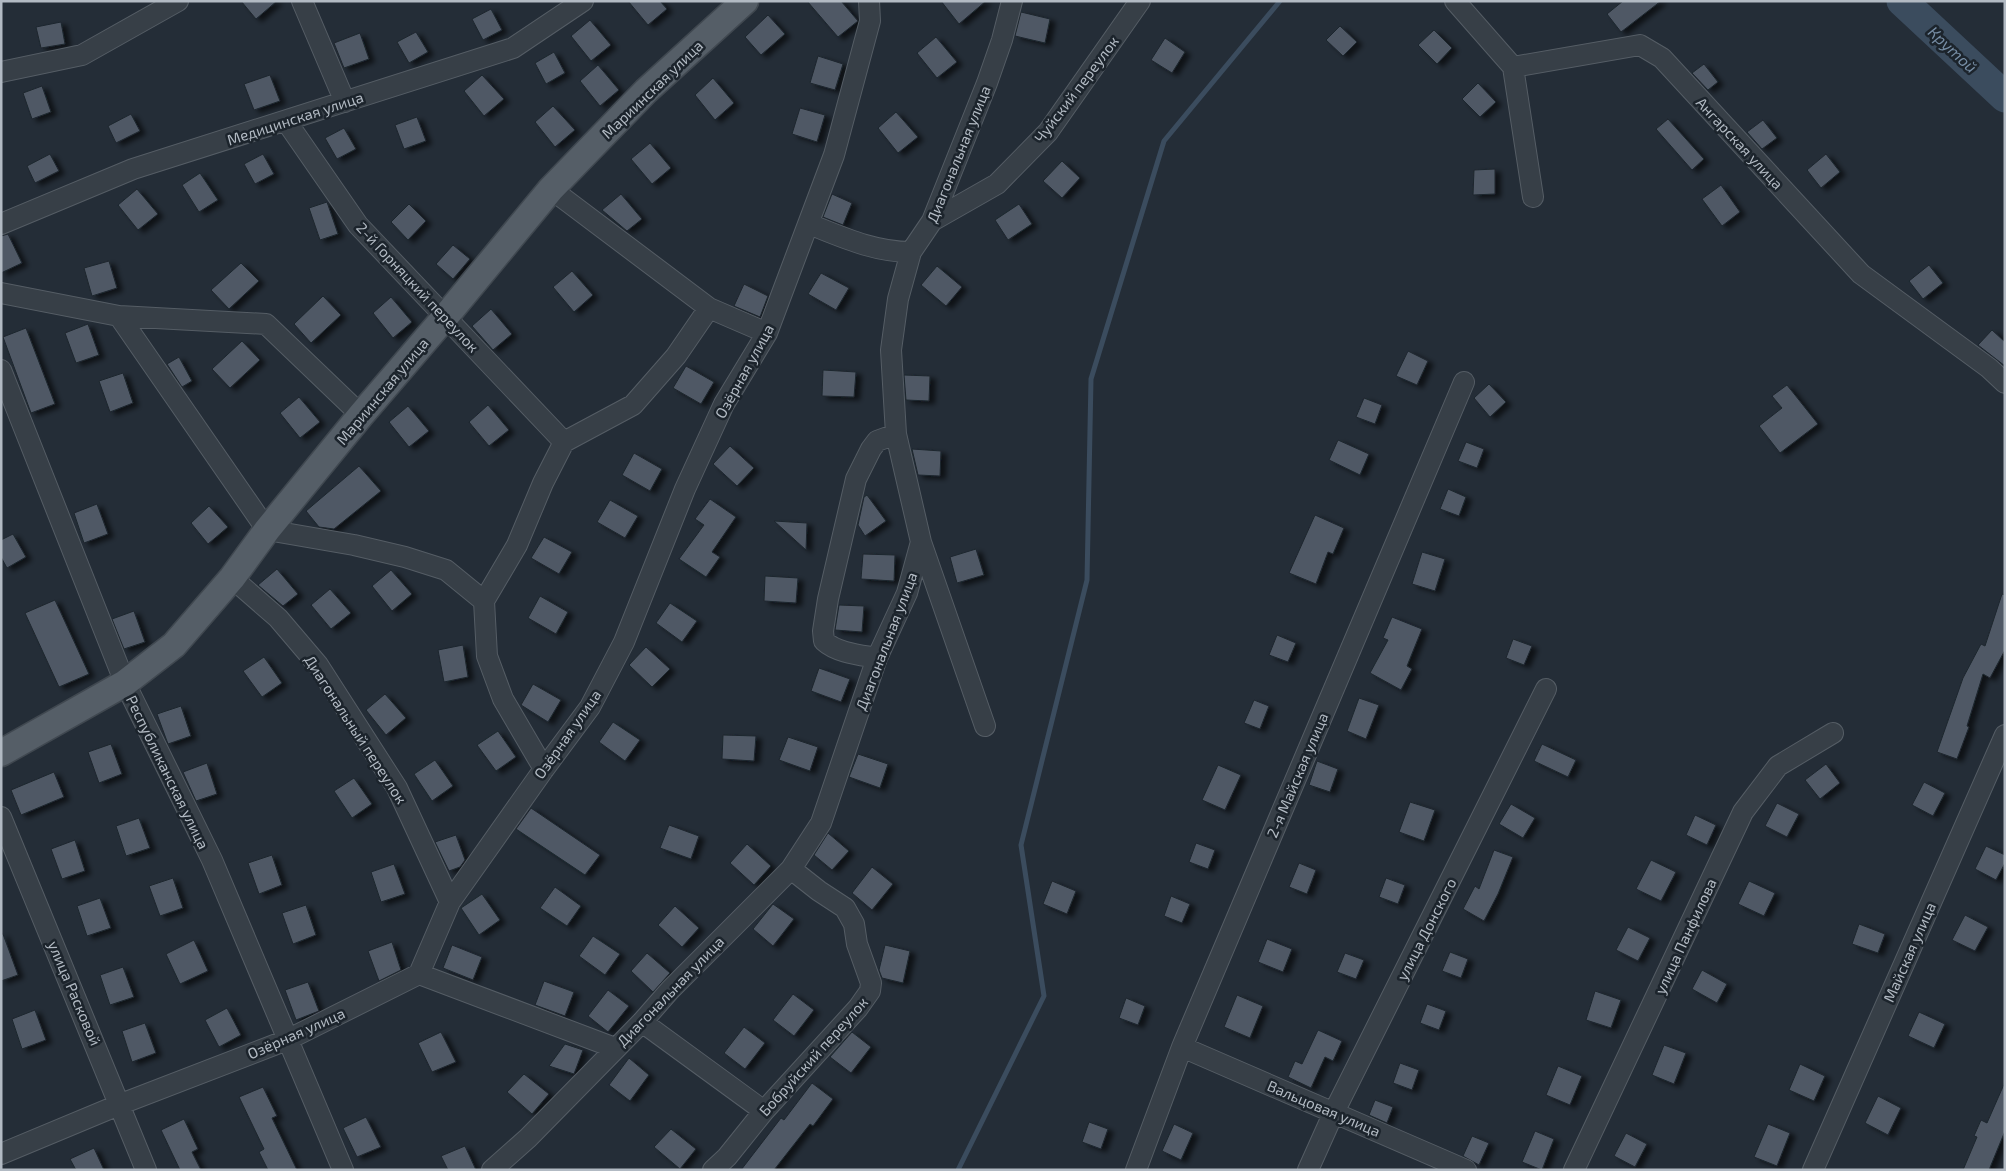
<svg xmlns="http://www.w3.org/2000/svg" width="2006" height="1171" viewBox="0 0 2006 1171" font-family="'Exo 2',sans-serif">
<defs>
<filter id="shadow"><feDropShadow dx="5.5" dy="3" stdDeviation="2.5" flood-color="#0009"/></filter>
</defs>
<rect width="100%" height="100%" fill="#242d37"/>
<g fill="none" stroke-linecap="round" stroke-linejoin="round">
<path stroke="#3b4c5e" stroke-width="5" d="M958,1170L1044,996L1021,845L1087,580L1091,379L1164,141L1280,1"/>
<path stroke="#3b4c5e" stroke-width="31" d="M1902,1L2005,97"/>
</g>
<path fill="#4f5965" stroke="#1e262e" filter="url(#shadow)" d="M241,1H277L256,19Z
M628,1H660L667,9L648,25Z
M807,1H841L858,21L838,37Z
M941,1H986L959,24Z
M1623,1H1661L1621,32L1607,14Z
M491,9L502,30L483,40L472,19Z
M1021,12L1050,19L1045,43L1015,36Z
M768,15L785,34L761,55L745,37Z
M590,20L611,45L591,61L571,36Z
M61,22L65,44L41,48L36,27Z
M1340,26L1357,42L1343,56L1326,40Z
M1434,30L1452,48L1437,64L1418,45Z
M416,32L428,52L409,63L397,42Z
M360,33L369,59L344,68L334,43Z
M936,37L957,62L937,78L917,53Z
M1165,38L1185,52L1172,73L1151,60Z
M554,52L565,73L546,84L535,63Z
M818,56L843,64L835,90L810,83Z
M1704,64L1718,82L1708,90L1692,73Z
M598,65L619,90L600,106L580,81Z
M270,75L280,101L254,110L244,84Z
M482,75L504,99L484,116L464,91Z
M713,78L734,103L715,120L695,95Z
M1478,83L1496,102L1480,117L1462,99Z
M42,86L51,112L32,119L23,93Z
M553,106L575,130L555,147L535,122Z
M800,108L825,115L817,142L792,134Z
M896,112L918,137L898,153L878,128Z
M131,114L140,131L116,143L108,126Z
M417,117L426,141L404,149L395,125Z
M1668,119L1704,159L1692,170L1656,129Z
M1763,120L1777,138L1762,149L1747,132Z
M344,128L356,149L337,159L325,138Z
M650,143L671,168L652,184L631,159Z
M50,154L59,171L35,183L27,166Z
M263,154L274,174L255,184L244,164Z
M1826,154L1840,172L1821,188L1807,170Z
M1062,161L1080,178L1062,198L1043,181Z
M1495,169V194L1473,195L1474,170Z
M200,173L218,200L199,212L182,185Z
M1721,185L1740,212L1722,226L1702,199Z
M137,189L158,214L138,230L118,205Z
M621,194L642,219L627,231L602,210Z
M832,194L852,203L843,225L823,217Z
M327,202L338,234L320,240L309,208Z
M409,204L426,221L408,240L391,222Z
M1019,204L1032,224L1008,240L995,220Z
M8,234L22,263L1,273V236Z
M453,245L470,259L453,279L436,264Z
M109,261L117,288L92,296L84,268Z
M241,263L259,281L229,309L211,290Z
M1929,265L1943,283L1923,299L1909,281Z
M937,266L962,287L946,306L921,285Z
M572,271L593,295L574,312L553,287Z
M821,273L849,288L836,310L808,294Z
M744,284L768,296L760,317L734,306Z
M323,296L341,315L311,343L294,324Z
M391,297L412,322L393,338L373,313Z
M491,309L512,334L493,350L472,326Z
M88,324L99,355L76,363L65,333Z
M26,328L55,404L31,413L3,337Z
M1992,330L2005,342V366L1978,345Z
M242,341L260,360L230,388L212,369Z
M1408,351L1428,361L1417,385L1396,376Z
M179,357L192,381L182,387L167,364Z
M686,366L714,382L701,404L673,388Z
M823,370L856,372L854,397L822,396Z
M123,373L133,403L110,412L99,381Z
M904,375L930,376L929,401L906,400Z
M1489,384L1506,402L1490,417L1474,398Z
M1787,385L1818,424L1780,453L1759,426L1782,408L1772,396Z
M299,397L320,422L300,438L280,413Z
M1364,398L1382,405L1375,424L1356,417Z
M488,405L509,430L489,446L469,422Z
M408,406L429,431L409,447L389,422Z
M1338,440L1369,454L1360,475L1329,460Z
M1466,442L1484,449L1477,468L1458,461Z
M730,446L754,468L737,486L713,464Z
M912,449L941,451L940,476L918,475Z
M634,453L662,469L650,491L622,475Z
M359,466L381,491L334,529L319,527L306,511Z
M1448,489L1466,497L1459,516L1440,509Z
M867,495L886,521L865,536L858,525L864,497Z
M710,499L736,517L712,552L720,557L706,577L679,559L704,525L695,519Z
M610,500L638,516L625,538L597,522Z
M97,504L108,534L84,543L74,513Z
M209,506L228,527L208,544L191,523Z
M1315,515L1344,528L1333,554L1328,552L1316,584L1289,573Z
M774,521L807,523L806,550Z
M13,534L26,557L7,568L1,557V540Z
M544,537L572,552L559,574L531,558Z
M976,549L984,575L957,583L950,557Z
M1422,552L1445,559L1435,591L1412,584Z
M863,554L895,555L894,581L861,579Z
M277,569L298,594L283,606L258,585Z
M391,570L412,594L392,611L372,586Z
M765,576L798,578L796,603L764,601Z
M330,589L351,613L331,629L311,605Z
M2002,594L2005,595V650L1990,678L1983,674L1967,726L1969,727L1957,759L1937,752L1963,678L1981,644L1985,646Z
M540,596L568,612L556,634L528,618Z
M55,600L89,674L59,687L25,613Z
M670,603L697,621L682,642L656,623Z
M839,605L864,606L862,632L835,630Z
M134,611L145,642L124,649L112,619Z
M1392,617L1422,629L1407,666L1412,669L1401,690L1370,673L1388,640L1383,638Z
M1277,635L1296,643L1288,662L1269,655Z
M1513,639L1532,646L1524,665L1506,658Z
M463,645L468,677L444,682L438,650Z
M646,647L670,669L652,687L629,665Z
M264,657L282,683L262,697L243,671Z
M819,668L850,679L841,702L811,691Z
M533,684L561,700L548,722L521,705Z
M385,694L406,718L386,735L366,710Z
M1359,698L1379,705L1366,739L1347,731Z
M1254,700L1269,706L1260,729L1244,723Z
M181,706L191,736L168,744L157,714Z
M613,722L640,740L625,761L599,742Z
M498,731L516,757L496,771L477,745Z
M723,735L756,736L754,761L722,759Z
M788,737L818,747L810,771L779,760Z
M111,744L122,774L99,783L88,752Z
M1542,744L1576,760L1568,777L1534,761Z
M858,754L888,764L880,788L849,777Z
M435,760L453,786L432,801L414,774Z
M1317,761L1338,769L1330,792L1309,785Z
M207,763L217,794L196,801L183,772Z
M1826,764L1840,783L1820,799L1805,780Z
M1218,765L1241,775L1225,810L1202,800Z
M54,772L64,797L21,815L11,790Z
M354,778L372,804L352,818L334,791Z
M1924,782L1945,793L1933,816L1912,805Z
M1410,802L1435,810L1424,841L1399,832Z
M1777,803L1799,814L1787,837L1765,826Z
M1511,804L1535,818L1523,838L1499,824Z
M531,808L600,855L585,875L516,829Z
M1695,815L1716,825L1707,845L1686,835Z
M139,818L150,848L126,856L116,826Z
M669,825L699,836L691,859L660,848Z
M828,833L849,851L832,870L814,855Z
M456,835L465,860L460,867L449,871L435,842Z
M75,840L85,871L62,879L51,849Z
M1196,843L1215,850L1208,869L1189,862Z
M747,844L771,866L754,885L730,863Z
M1986,846L2005,855V863L1996,880L1975,869Z
M1494,850L1513,857L1498,894L1484,921L1463,909L1475,886L1479,889Z
M272,855L282,885L259,894L248,863Z
M1651,860L1676,872L1661,901L1636,889Z
M1299,863L1316,870L1307,894L1289,887Z
M394,864L405,894L381,902L371,872Z
M872,867L893,884L872,910L852,893Z
M173,878L183,908L160,916L149,886Z
M1386,878L1405,885L1398,904L1379,897Z
M1052,881L1076,891L1067,914L1043,904Z
M1749,881L1775,893L1764,916L1738,904Z
M555,887L581,906L567,926L540,908Z
M482,894L500,920L479,935L461,908Z
M1171,896L1190,904L1182,923L1164,916Z
M100,898L111,928L87,936L77,906Z
M773,904L794,919L773,946L753,929Z
M306,905L316,935L293,944L282,913Z
M675,906L699,928L682,947L658,925Z
M1965,915L1988,927L1975,951L1952,940Z
M1859,924L1885,934L1878,953L1852,944Z
M1628,927L1650,938L1638,961L1616,950Z
M1,934H3L18,975L1,981Z
M593,936L620,954L605,975L579,956Z
M1267,939L1292,949L1283,972L1258,962Z
M194,940L208,971L180,984L166,954Z
M392,942L401,970L379,981L368,951Z
M452,945L482,957L473,980L443,968Z
M885,945L910,951L903,983L882,978L879,970Z
M1450,952L1468,959L1461,978L1442,971Z
M647,953L670,973L653,992L631,971Z
M1345,953L1364,960L1356,979L1337,972Z
M123,967L134,997L110,1005L100,975Z
M1702,970L1727,984L1717,1003L1692,989Z
M544,981L574,992L565,1016L535,1005Z
M308,982L319,1011L296,1020L285,990Z
M608,990L629,1006L608,1032L588,1016Z
M1595,991L1621,1000L1611,1028L1586,1020Z
M793,994L814,1010L794,1036L773,1020Z
M1237,995L1263,1006L1250,1038L1224,1027Z
M1126,998L1145,1006L1138,1025L1119,1018Z
M1427,1004L1446,1011L1439,1030L1420,1023Z
M227,1008L241,1035L219,1047L205,1020Z
M35,1010L46,1040L22,1049L12,1019Z
M1919,1012L1945,1024L1934,1048L1908,1036Z
M145,1023L156,1053L132,1062L122,1031Z
M744,1027L765,1043L745,1069L724,1053Z
M1318,1030L1342,1041L1333,1061L1325,1057L1311,1088L1288,1077L1295,1061L1302,1064Z
M441,1032L456,1062L432,1072L418,1043Z
M852,1032L871,1047L851,1073L830,1057Z
M565,1044L583,1050L574,1074L549,1066Z
M1664,1045L1686,1053L1674,1084L1652,1075Z
M629,1058L649,1075L630,1101L609,1085Z
M1400,1063L1419,1070L1412,1090L1393,1083Z
M1800,1064L1825,1076L1814,1101L1789,1090Z
M1558,1066L1582,1076L1570,1105L1546,1095Z
M524,1074L549,1094L532,1114L507,1092Z
M2005,1082V1131L1989,1170H1963L1977,1137L1974,1136L1981,1120L1987,1123Z
M812,1083L833,1099L813,1126L810,1124L774,1170H741L781,1118L784,1120Z
M263,1087L277,1116L272,1118L297,1170H268L259,1152L264,1149L239,1097Z
M1878,1096L1901,1108L1888,1135L1865,1123Z
M1375,1100L1393,1107L1387,1123L1369,1115Z
M366,1117L381,1147L357,1157L343,1128Z
M184,1119L198,1149L192,1152L201,1170H180L161,1130Z
M1089,1122L1108,1129L1101,1149L1082,1142Z
M1174,1124L1193,1133L1181,1160L1162,1151Z
M1768,1124L1790,1133L1777,1166L1754,1157Z
M671,1129L696,1149L680,1169L654,1147Z
M1535,1131L1554,1139L1542,1170L1522,1162Z
M1626,1133L1647,1144L1635,1167L1614,1156Z
M1472,1136L1489,1143L1479,1165L1463,1156Z
M465,1146L476,1170H448L441,1156Z
M94,1148L104,1170H76L70,1159Z"/>
<g fill="none" stroke-linecap="round" stroke-linejoin="round">
<defs>
<path id="minor" d="M302,1L345,102
M1455,1L1513,67L1640,45L1662,58L1861,274L1989,368L2005,383
M1513,67L1533,197
M1,72L82,55L178,1
M286,121L358,225L564,442
M551,189L709,308L767,333
M932,221L997,184L1048,132L1140,1
M1,224L133,169L513,48L583,1
M809,224C842,237 874,252 911,252
M1,293L119,316L266,324L361,415
M119,316L267,530L354,545L405,557L446,570L484,601
M1,370L125,683L212,860L343,1170
M921,542L985,726
M232,578L278,618L318,665L397,788L450,902
M877,658C860,655 837,653 824,641L823,631L828,599L856,479L871,449L877,441L896,434
M544,769L503,699L487,656L484,601L517,545L543,483L564,442L633,405L676,356L709,308
M1,817L146,1170
M419,974L615,1048
M642,1022L764,1111
M1182,1047L1466,1170
M1,1154L121,1104L287,1040L419,974L450,902L544,769L590,707L624,642L685,489L724,404L767,333L834,155L870,21L869,1
M492,1170L528,1138L642,1022L670,990L791,869L821,823L877,658L907,593L921,542L896,434L891,350L898,299L911,252L932,221L987,83L1002,40L1012,1
M713,1170L727,1157L764,1111L858,1008L870,991L871,983L857,944L854,924L845,908L819,891L791,869
M1136,1170L1182,1047L1464,382
M1308,1170L1334,1112L1546,689
M1574,1170L1743,812L1778,766L1833,733
M1813,1170L2005,735"/>
<path id="major" d="M1,753L125,683L174,645L232,578L267,530L361,415L446,316L551,189L646,91L745,1"/>
</defs>
<use href="#minor" stroke="#555d65" stroke-width="22"/>
<use href="#major" stroke="#404850" stroke-width="29"/>
<use href="#minor" stroke="#373f47" stroke-width="20"/>
<use href="#major" stroke="#555e67" stroke-width="26"/>
</g>
<g text-anchor="middle" dominant-baseline="central" stroke-width="5" stroke-linejoin="round" paint-order="stroke">
<g font-size="15" fill="#b2bac3" stroke="#1c242c">
<text transform="translate(652 89) rotate(-44)">Мариинская улица</text>
<text transform="translate(1076 89) rotate(-53)">Чуйский переулок</text>
<text transform="translate(295 118) rotate(-18)">Медицинская улица</text>
<text transform="translate(1740 143) rotate(47)">Ангарская улица</text>
<text transform="translate(958 154) rotate(-68)">Диагональная улица</text>
<text transform="translate(418 287) rotate(47)">2-й Горняцкий переулок</text>
<text transform="translate(744 371) rotate(-61)">Озёрная улица</text>
<text transform="translate(382 391) rotate(-50)">Мариинская улица</text>
<text transform="translate(886 641) rotate(-69)">Диагональная улица</text>
<text transform="translate(356 729) rotate(57)">Диагональный переулок</text>
<text transform="translate(567 734) rotate(-55)">Озёрная улица</text>
<text transform="translate(168 772) rotate(64)">Республиканская улица</text>
<text transform="translate(1297 775) rotate(-67)">2-я Майская улица</text>
<text transform="translate(1426 929) rotate(-63)">улица Донского</text>
<text transform="translate(1685 936) rotate(-65)">улица Панфилова</text>
<text transform="translate(1909 952) rotate(-66)">Майская улица</text>
<text transform="translate(670 991) rotate(-46)">Диагональная улица</text>
<text transform="translate(75 993) rotate(67)">улица Расковой</text>
<text transform="translate(296 1033) rotate(-24)">Озёрная улица</text>
<text transform="translate(813 1056) rotate(-48)">Бобруйский переулок</text>
<text transform="translate(1324 1108) rotate(23)">Вальцовая улица</text>
</g>
<g font-size="16" font-style="italic" fill="#768da4" stroke="#1c242c">
<text transform="translate(1953 49) rotate(43)">Крутой</text>
</g>
</g>
<rect width="2006" height="1171" fill="none" stroke="#b2bac3" stroke-width="5"/>
</svg>
